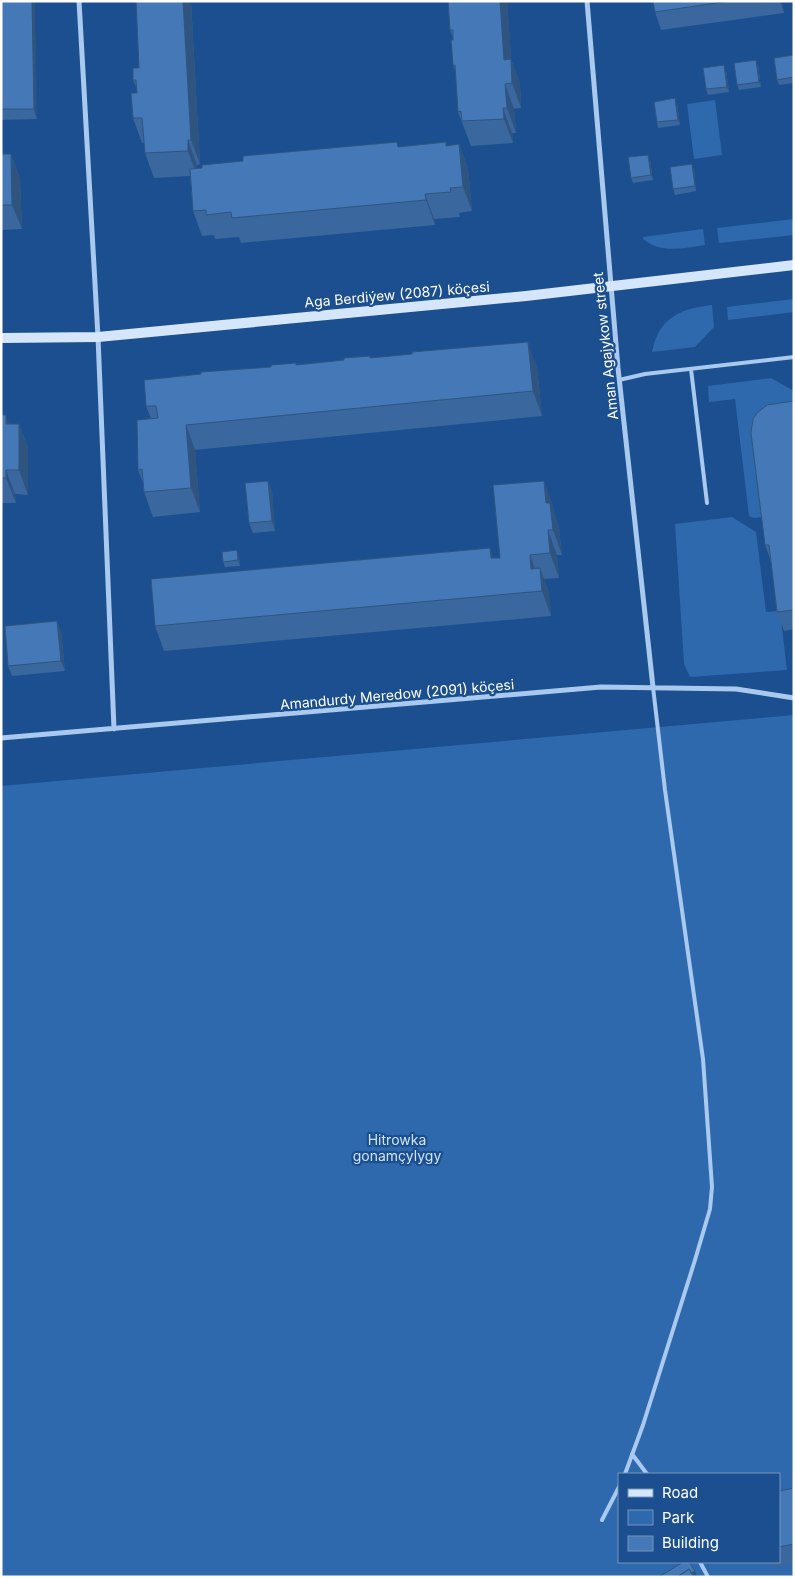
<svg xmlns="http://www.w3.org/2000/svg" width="795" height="1578" viewBox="0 0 795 1578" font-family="Inter,sans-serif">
<rect width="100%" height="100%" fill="#1b4f8f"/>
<path fill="#2e69ad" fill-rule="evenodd" d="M715,100L722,155L694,159L687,104Z
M794,219V235L719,243L717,228Z
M703,229L705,245C684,248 661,254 643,239V237Z
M794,299V312L728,320L727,307Z
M712,305L714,327L695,347L652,352C659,317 680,309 712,305Z
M771,378L794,391V419L765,517L754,518L749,516L735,399L709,402L708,386Z
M732,517L756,532L766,612L780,611L787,670L690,677L684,664L675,524Z
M794,715V1577H1V786ZM619,1474H779V1562H619Z"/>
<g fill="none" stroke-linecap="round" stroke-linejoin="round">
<path stroke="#a9c9ee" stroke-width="4" d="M691,369L707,503
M619,380L645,374L794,357
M632,1454L647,1474
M625,1474L643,1425L695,1260L710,1209L712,1187L703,1059L665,790L653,687
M602,1520L619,1487
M700,1562L708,1577"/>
<path stroke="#a9c9ee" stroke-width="5" d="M79,1L98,337L114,729
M587,1L618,368L653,687
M1,738L601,687L736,689L794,698"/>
<path stroke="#d6e6fa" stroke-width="10" d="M1,338L98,337L526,296L794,265"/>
</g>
<path fill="#3a679d" d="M1,1L37,119L1,120Z
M191,1L200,164L197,165V169L399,147L447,146L459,144L468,169L472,211L459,213L460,217L434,219L435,225L241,243L239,237L215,239L214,235L202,236L193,211L190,176L154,178L145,153L144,143H142L133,118L137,93V89L133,80L139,68Z
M448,1H507L511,59L520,84L521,108L514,109L516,133H512L513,143L471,146L458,112L456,73L453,65V38L450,30Z
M653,1H782L784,13L661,30L655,12Z
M794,55V83L779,85L777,80Z
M758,66L761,87L739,90L737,85Z
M726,70L729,92L708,95L706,89Z
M677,104L680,125L658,128L657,122Z
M1,154H11L20,179L22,229L1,230Z
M648,155L650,160L653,180L633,183L631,178Z
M694,169L696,191L675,195L673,189Z
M371,358L537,367L542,416L195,450L200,512L153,517L144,492L143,483L138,470L151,419L146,406L297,365Z
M794,401V629L784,631L777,612L772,564L765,545Z
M1,415L9,424H19L28,448V495L15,494L16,503H1Z
M268,481L272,491L275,531L253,533L249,523Z
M544,481L553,506L554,513L559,528L562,555H557L559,578L544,579L549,593L551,616L164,651L155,626L490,548L493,558H500Z
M239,555L240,566L225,567L223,562Z
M61,631L65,671L12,676L8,666Z
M794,1488V1564L773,1568L771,1562H779V1491Z"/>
<path fill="#305480" d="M32,1H35L37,119L34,109Z
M183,1H191L200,164L191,140Z
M500,1H507L512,68L511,59L520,84L521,108L504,60Z
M780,1H782L784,13Z
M756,60L758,66L761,87L759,82Z
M724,65L726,70L729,92L727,87Z
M505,84L514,109L516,133L507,108Z
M675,98L677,104L680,125L678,120Z
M503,108L512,133L513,143L504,119Z
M188,140L197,165V176L188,151Z
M459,144L468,169L472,211L463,187Z
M11,154L20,179L22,229L12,205Z
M648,155L650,160L653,180L651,175Z
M692,164L694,169L696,191L695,186Z
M425,194L434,219L435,225L426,200Z
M528,342L537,367L542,416L533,391Z
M6,415L15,440L6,424Z
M19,424L28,448V495L19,470Z
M186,425L195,450L200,512L191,488Z
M6,470L15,494L16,503L6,478Z
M268,481L272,491L275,531L272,521Z
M544,481L553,506L554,513L559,528L562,555L553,530L546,503Z
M548,530L557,555L559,578L550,553Z
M490,548L499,573L491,558Z
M237,550L239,555L240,566L238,560Z
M530,555L539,580L531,569Z
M540,568L549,593L551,616L542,591Z
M57,621L61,631L65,671L61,661Z
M1,659L3,678L1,673Z
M695,1571L697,1576L696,1577H686Z"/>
<path fill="#4478b7" stroke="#305480" d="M1,1H32L34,109H1Z
M136,1H183L191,140H188V151L145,153L142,118H133L131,93H137L136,80H133V68H139Z
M448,1H500L504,60L511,59L512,83L505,84L507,108H503L504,119L462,121L461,111L458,112L455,65H453L451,40H453V30H450Z
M653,1H730L655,12Z
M794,55V77L777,80L774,58Z
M756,60L759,82L737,85L734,63Z
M724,65L727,87L706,89L703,68Z
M675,98L678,120L657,122L654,102Z
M397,142L398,147L446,142V146L459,144L463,187L450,188L451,192L425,194L426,200L232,218L231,212L206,215V210L193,211L190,169L202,168V165L243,161V156Z
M1,154H11L12,205H1Z
M648,155L651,175L631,178L628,157Z
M692,164L695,186L673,189L670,167Z
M528,342L533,391L186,425L191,488L144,492L142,469L138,470L137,420L158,418L156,406H146L144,380L201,374V372L271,367V365L296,363V365L344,360V358L370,356V358L412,354V352Z
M794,401V610L777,612L769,545H765L751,433L753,419L757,413L767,405Z
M1,415H6V424H19V470H6V478H1Z
M268,481L272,521L249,523L245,483Z
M544,481L546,503H550L553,530H548L550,553L530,555L531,569L540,568L542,591L155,626L151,579L490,548L491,558H500L493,485Z
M237,550L238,560L223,562L222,552Z
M57,621L61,661L8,666L5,626Z
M794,1488V1544L779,1547V1491Z
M683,1562H689L695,1571L691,1573L689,1569L677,1577H659Z
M689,1569L694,1577H677Z"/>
<g text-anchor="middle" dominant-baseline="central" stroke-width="4.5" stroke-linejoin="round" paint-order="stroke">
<g font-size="14" fill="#fff" stroke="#1b4f8f">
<text transform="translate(397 294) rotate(-5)">Aga Berdiýew (2087) köçesi</text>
<text transform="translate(605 346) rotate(-96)">Aman Agajykow street</text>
<text transform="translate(397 694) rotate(-5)">Amandurdy Meredow (2091) köçesi</text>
</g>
<g font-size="14" fill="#cfe3fa" stroke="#1b4f8f">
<text x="397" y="1139">Hitrowka<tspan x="397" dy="16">gonamçylygy</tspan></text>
</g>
</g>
<rect width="795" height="1578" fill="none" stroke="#ffffff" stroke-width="5"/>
<rect x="618" y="1473" width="162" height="90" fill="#1b4f8f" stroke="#7695bc"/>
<rect x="628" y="1489" width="25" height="8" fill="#d6e6fa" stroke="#7695bc"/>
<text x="662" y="1498" font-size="15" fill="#ffffff">Road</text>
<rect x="628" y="1510" width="25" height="15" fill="#2e69ad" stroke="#7695bc"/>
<text x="662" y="1523" font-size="15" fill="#ffffff">Park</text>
<rect x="628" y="1536" width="25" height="15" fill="#4478b7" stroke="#7695bc"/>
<text x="662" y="1548" font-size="15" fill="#ffffff">Building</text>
</svg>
